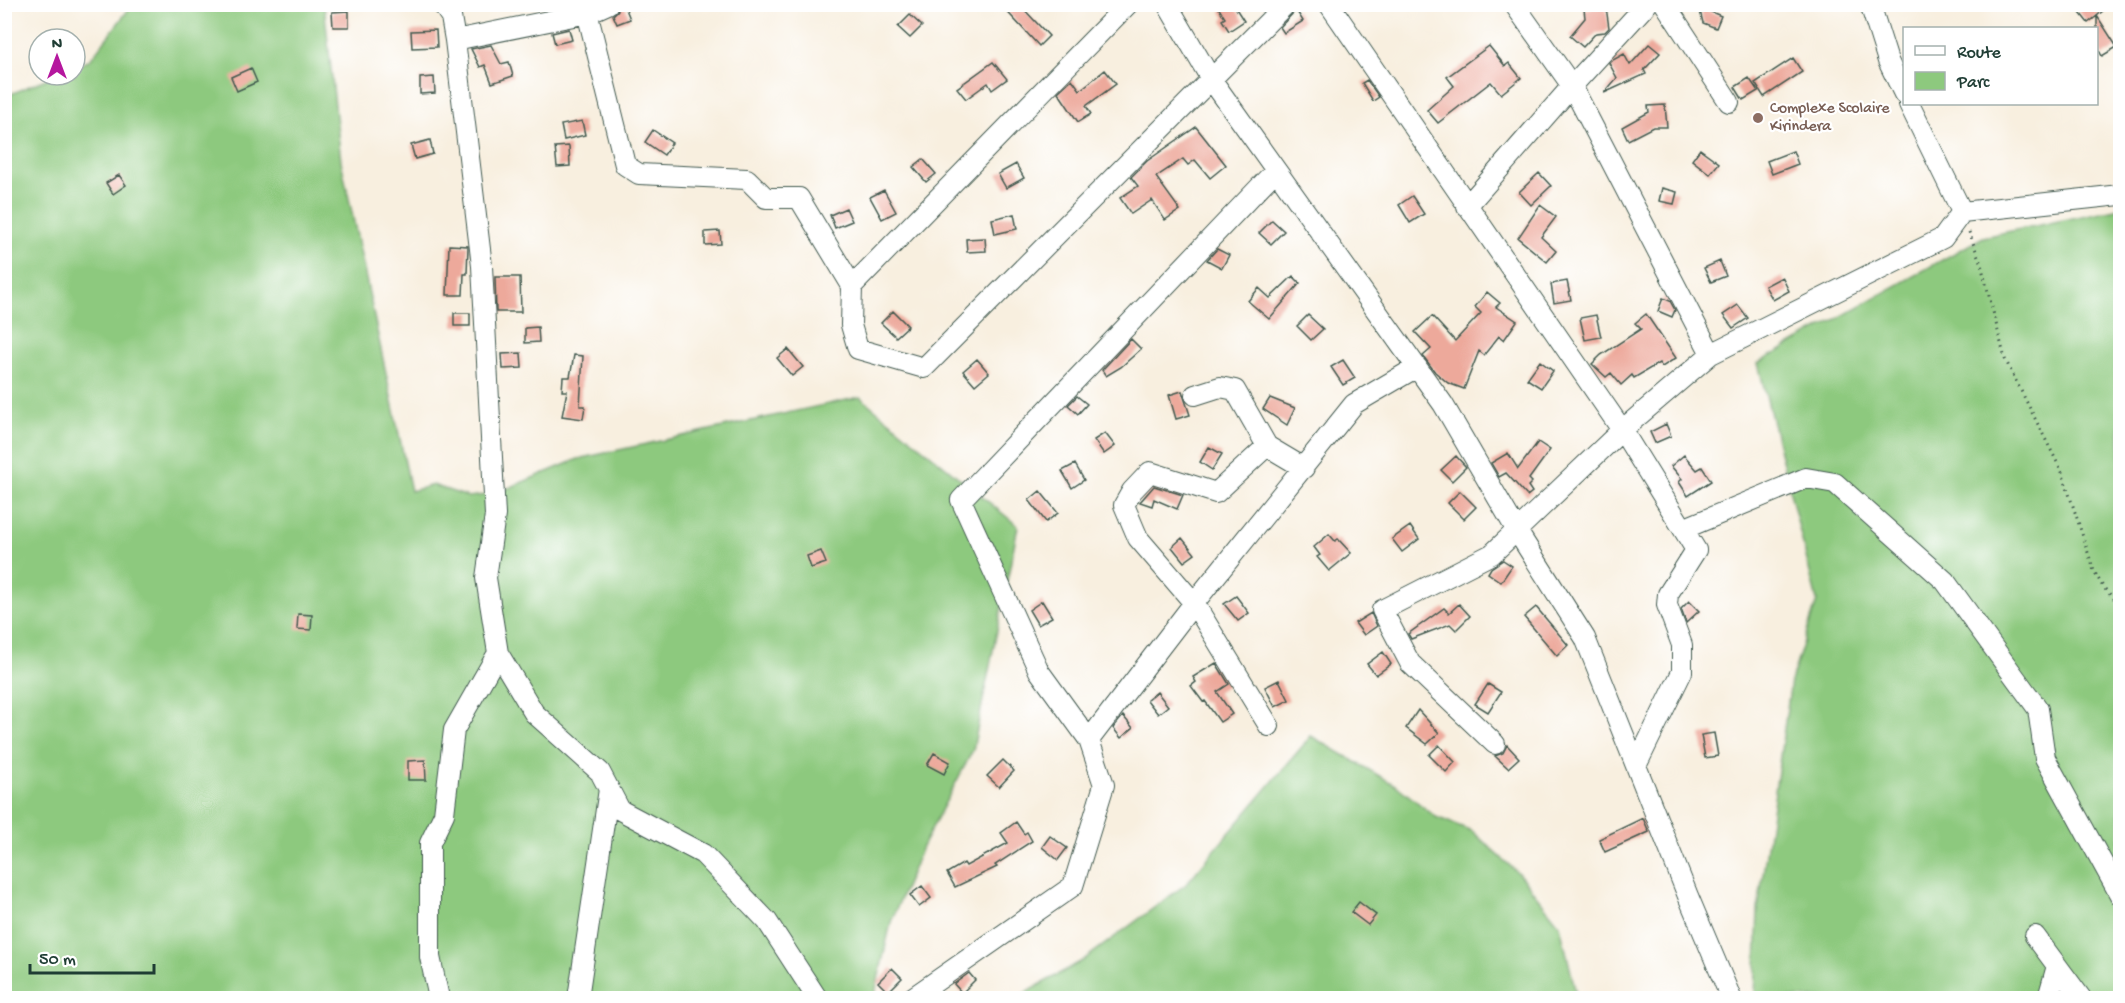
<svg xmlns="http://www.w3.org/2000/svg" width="2125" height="1003" viewBox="0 0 2125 1003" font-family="'Gochi Hand',sans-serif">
<rect width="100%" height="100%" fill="#fff"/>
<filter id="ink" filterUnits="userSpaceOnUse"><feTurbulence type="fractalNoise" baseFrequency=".0167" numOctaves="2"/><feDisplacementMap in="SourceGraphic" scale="12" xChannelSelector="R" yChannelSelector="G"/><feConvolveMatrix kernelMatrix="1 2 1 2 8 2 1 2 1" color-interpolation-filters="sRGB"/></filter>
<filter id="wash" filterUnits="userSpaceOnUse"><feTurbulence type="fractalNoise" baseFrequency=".008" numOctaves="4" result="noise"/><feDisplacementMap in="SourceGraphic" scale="24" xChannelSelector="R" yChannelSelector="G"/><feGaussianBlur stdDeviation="1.35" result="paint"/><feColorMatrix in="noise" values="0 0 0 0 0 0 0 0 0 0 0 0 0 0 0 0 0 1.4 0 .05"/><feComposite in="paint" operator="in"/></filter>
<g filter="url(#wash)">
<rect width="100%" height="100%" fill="#f8efdf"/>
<path fill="#8dc97e" stroke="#568359" stroke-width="1.5" d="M132,5H324L341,161L411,491L433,485L468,497L494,494L578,459L860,397L1018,526L973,750L922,847L891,922L874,998H5L4,97L55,75H75V67L90,60Z
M2120,208V998H1755L1758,909L1791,681L1817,601L1758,363L1983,237Z
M1311,736L1397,786L1436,817L1472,831L1519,874L1560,925L1577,998H1016L1082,961L1186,884Z"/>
<g id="blocks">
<path fill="#eda99b" d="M620,4H624L630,19L617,24L613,15L618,10Z
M1000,4H1019L1049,36L1039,46Z
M1216,4H1233L1244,21L1229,31L1222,20L1225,18Z
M2073,4H2111L2097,16L2117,47L2102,56L2097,47V16L2088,23Z
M1606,7L1609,28L1605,32L1596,33L1583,47L1570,36L1585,18L1584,9Z
M1699,7L1721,16L1716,28L1703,23Z
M1296,10L1303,21L1284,33L1280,27Z
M349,11V27H333L332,12Z
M910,15L922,26L910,38L898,27Z
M569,29L572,40L555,44L552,33Z
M436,30L437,47L412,48L411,31Z
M1649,44L1660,53L1644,70L1646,74L1604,93L1617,78L1609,63L1611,61L1624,54L1630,65Z
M491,45L501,64L509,62L513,76L492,83L485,65L480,67L471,49Z
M1489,46L1505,66L1509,63L1521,78L1501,94L1491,82L1438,123L1427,110L1454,86L1447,77Z
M1793,58L1802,72L1764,97L1755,83Z
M993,62L1007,79L992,90L988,83L966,99L957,88Z
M251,68L257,82L237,91L231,77Z
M1105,70L1116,84L1086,106L1091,114L1078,122L1058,92L1072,79L1080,90Z
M434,77L435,93L420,94V78Z
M1749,78L1758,91L1743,100L1735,87Z
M1367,80L1379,97L1373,101L1362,83Z
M1665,105L1667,127H1653L1628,140L1622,127L1649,112L1648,106Z
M582,121L585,135L564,140L561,125Z
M1196,127L1226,165L1210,178L1195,160L1188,165L1183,159L1156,177L1180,210L1165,220L1152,200L1131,214L1120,198L1138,186L1131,177L1147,161Z
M653,130L672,143L664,155L645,142Z
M430,140L433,154L415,159L411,145Z
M569,146L570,166L557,167L555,147Z
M1700,149L1719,163L1710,174L1692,160Z
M1793,151L1798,164L1772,174L1767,161Z
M923,159L936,174L926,182L913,167Z
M1016,164L1024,178L1006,188L998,174Z
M1539,173L1551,186L1531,205L1519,192Z
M119,175L126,185L113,194L106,183Z
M1662,188L1677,192L1674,204L1659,201Z
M884,190L896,212L882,219L870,197Z
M1412,196L1424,214L1410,223L1399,205Z
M1540,205L1556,217L1541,237L1556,251L1547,262L1518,238Z
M846,208L852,221L835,228L830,215Z
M1014,214L1017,229L995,234L992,219Z
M1272,220L1284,231L1271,244L1259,233Z
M720,231L721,244L705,245V232Z
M985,238L986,251L967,252L966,239Z
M449,245L468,246L467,274H464L463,295H447Z
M1217,249L1229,255L1222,268L1207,260Z
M1720,261L1726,276L1711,282L1704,268Z
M1293,276L1300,283L1269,319L1248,301L1259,288L1270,298Z
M495,277H520L521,312H496Z
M1782,277L1789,291L1773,300L1765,286Z
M1567,281L1571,300L1554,303L1551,284Z
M1487,292L1500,303L1496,307L1517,321L1504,340L1499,336L1484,355L1479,351L1464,389L1448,383L1435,372L1423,356L1431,349L1415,332L1432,316L1455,341L1481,313L1475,307Z
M1663,298L1670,301L1675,310L1672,317L1658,311Z
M1738,305L1748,318L1733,328L1723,315Z
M893,311L908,326L896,337L881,323Z
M454,313H470V326H454Z
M1646,314L1676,358L1662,367L1659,363L1634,378L1632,375L1621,385L1611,373L1606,377L1592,364L1601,355L1641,329L1635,323Z
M1308,315L1323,329L1311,340L1297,326Z
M1596,315L1601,337L1585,340L1580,318Z
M538,327L539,342L525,343V328Z
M1131,339L1141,349L1121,367L1106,376L1102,370Z
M788,349L803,367L792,376L777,358Z
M521,353L522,368L503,369L502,354Z
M574,355L583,356L580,406H585L583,419L562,416L567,391H562L563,377H570Z
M977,359L989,373L975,385L963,371Z
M1343,360L1355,378L1343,385L1331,367Z
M1540,361L1553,371L1541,388L1527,379Z
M1182,391L1190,415L1176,419L1169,395Z
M1077,396L1087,404L1078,414L1068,405Z
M1270,398L1295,408L1287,425L1263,409Z
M1666,424L1671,436L1655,443L1650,432Z
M1105,433L1115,446L1104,454L1094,440Z
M1538,442L1550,450L1529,479L1532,482L1528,486L1532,492L1527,496L1506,473L1499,477L1491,463L1508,453L1518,469Z
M1209,447L1222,454L1212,470L1200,462Z
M1684,455L1697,470L1702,467L1711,481L1688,496L1679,482L1682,479L1671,466Z
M1456,456L1466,467L1452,481L1441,470Z
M1075,464L1084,480L1072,488L1062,471Z
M1154,486L1183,495L1177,509L1154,499L1152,506L1140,502Z
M1040,491L1058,513L1046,522L1029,500Z
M1460,491L1476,507L1464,519L1448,503Z
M1410,526L1419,539L1402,552L1392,539Z
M1329,534L1335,541L1338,539L1351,553L1329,571L1317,557L1320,555L1314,547Z
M1182,538L1195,554L1184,562L1172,547Z
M821,551L826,563L811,568L807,556Z
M1503,560L1512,566L1501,582L1488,573L1491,568Z
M1236,596L1249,613L1238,621L1224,604Z
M1042,601L1052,617L1038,625L1029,610Z
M1689,601L1699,611L1686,623L1681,609Z
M1459,604L1470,616L1456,630L1450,624L1411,639L1408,634L1444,608L1449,613Z
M1536,607L1568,645L1557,656L1524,617Z
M1371,613L1377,626L1364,635L1355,623Z
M298,614L312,615L311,630L297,629Z
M1383,652L1391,664L1376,675L1367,664Z
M1216,663L1229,684L1217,692L1232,714L1220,722L1205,701L1203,702L1191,686L1196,682L1193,677Z
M1279,680L1289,700L1275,707L1265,687Z
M1488,684L1501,692L1488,712L1475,704Z
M1157,692L1168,706L1158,714L1147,700Z
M1418,710L1439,733L1427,744L1406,728Z
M1123,716L1133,728L1121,738L1113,728Z
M1714,733L1718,756L1705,758L1701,735Z
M1439,745L1455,762L1446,772L1429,755Z
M1507,745L1519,758L1508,768L1495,756L1503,753Z
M934,753L950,762L944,774L927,765Z
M425,760L426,780H408V761Z
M1003,760L1014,771L999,787L987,776Z
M1643,818L1649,832L1605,852L1599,839Z
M1016,822L1024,834L1027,832L1032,841L995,865L997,867L955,887L947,873L964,863L966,866L1008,843L1001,833Z
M1050,836L1067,848L1058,860L1042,847Z
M922,886L931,898L919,907L910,895Z
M1359,902L1376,915L1368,925L1351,912Z
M892,968L902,978L888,992L878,982Z
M969,973L975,980L962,993L954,984Z"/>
</g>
</g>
<g filter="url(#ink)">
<use href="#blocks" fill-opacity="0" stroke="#40584e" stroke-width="1.5"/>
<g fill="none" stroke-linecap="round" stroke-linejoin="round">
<defs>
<path id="minor" d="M585,4L625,165L639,174L747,179L766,198H799L852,286L851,325L858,349L924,368L1286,4
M1167,4L1211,79L1443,404L1517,531L1585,638L1688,896L1731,998
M1329,4L1622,430L1696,550L1668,594L1667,605L1682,645V672L1636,766
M1514,4L1572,86L1711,354
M1665,4L1729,102
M1870,4L1888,61L1904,94
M455,40L588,13L608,4
M1909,104L1962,212
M1467,206L1572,86L1647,4
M852,286L1128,4
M1195,395L1220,387L1235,390L1267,446
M1683,529L1806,478L1835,483L1945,581L2038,709L2045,758L2120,895
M498,653L534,713L600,772L620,810L703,854L767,921L817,998
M1269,726L1194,603L1138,538L1124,505L1132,491L1150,472L1216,493L1267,446L1304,468
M1089,740L1194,603L1354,404L1417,367
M1495,744L1410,663L1382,610L1492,554L1622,430L1711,354L1943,238L1962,212L2120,195
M2035,936L2081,998
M439,998L430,957V843L444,814L454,730L498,653L486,578L495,515L482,266L455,40L451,17L442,4
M578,998L609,789
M912,998L1073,886L1104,785L1089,740L1039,671L961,500L1276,170
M2048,998L2057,966"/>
</defs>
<use href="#minor" stroke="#40584e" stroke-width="22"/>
<path stroke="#40584e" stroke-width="3" stroke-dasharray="1.5 4.5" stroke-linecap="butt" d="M1969,232L1981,264L2005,359L2062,472L2094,571L2103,587L2120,605"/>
<use href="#minor" stroke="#fff" stroke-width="20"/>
</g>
</g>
<circle fill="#8d6e63" stroke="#fff" stroke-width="2" cx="1758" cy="118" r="6"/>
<g text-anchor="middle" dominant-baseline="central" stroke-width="4.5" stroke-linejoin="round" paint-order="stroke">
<g font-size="16" fill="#785e54" stroke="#fff" text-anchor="start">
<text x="1770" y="109">Complexe Scolaire<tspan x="1770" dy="18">Kirindera</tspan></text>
</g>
</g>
<rect width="2125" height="1003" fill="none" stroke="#fff" stroke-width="24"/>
<rect x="1903" y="27" width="195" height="78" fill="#ffffff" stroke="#a5b1ae" stroke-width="1.5"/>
<rect x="1915" y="46" width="30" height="9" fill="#ffffff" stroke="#a5b1ae" stroke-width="1.5"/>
<text x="1957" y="57" font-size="18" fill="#1f3d34">Route</text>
<rect x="1915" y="72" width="30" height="18" fill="#8dc97e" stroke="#a5b1ae" stroke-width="1.5"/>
<text x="1957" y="87" font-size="18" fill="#1f3d34">Parc</text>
<g transform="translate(57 57)"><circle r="28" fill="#ffffff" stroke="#a5b1ae" stroke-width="1.5"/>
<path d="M0-4.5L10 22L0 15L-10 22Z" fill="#b5179e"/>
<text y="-9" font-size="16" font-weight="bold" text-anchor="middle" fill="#1f3d34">N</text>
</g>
<path d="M30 964v9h124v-9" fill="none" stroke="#1f3d34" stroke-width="3"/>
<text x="39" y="964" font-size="18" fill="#1f3d34" stroke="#ffffff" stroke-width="4.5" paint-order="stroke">50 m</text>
</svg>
